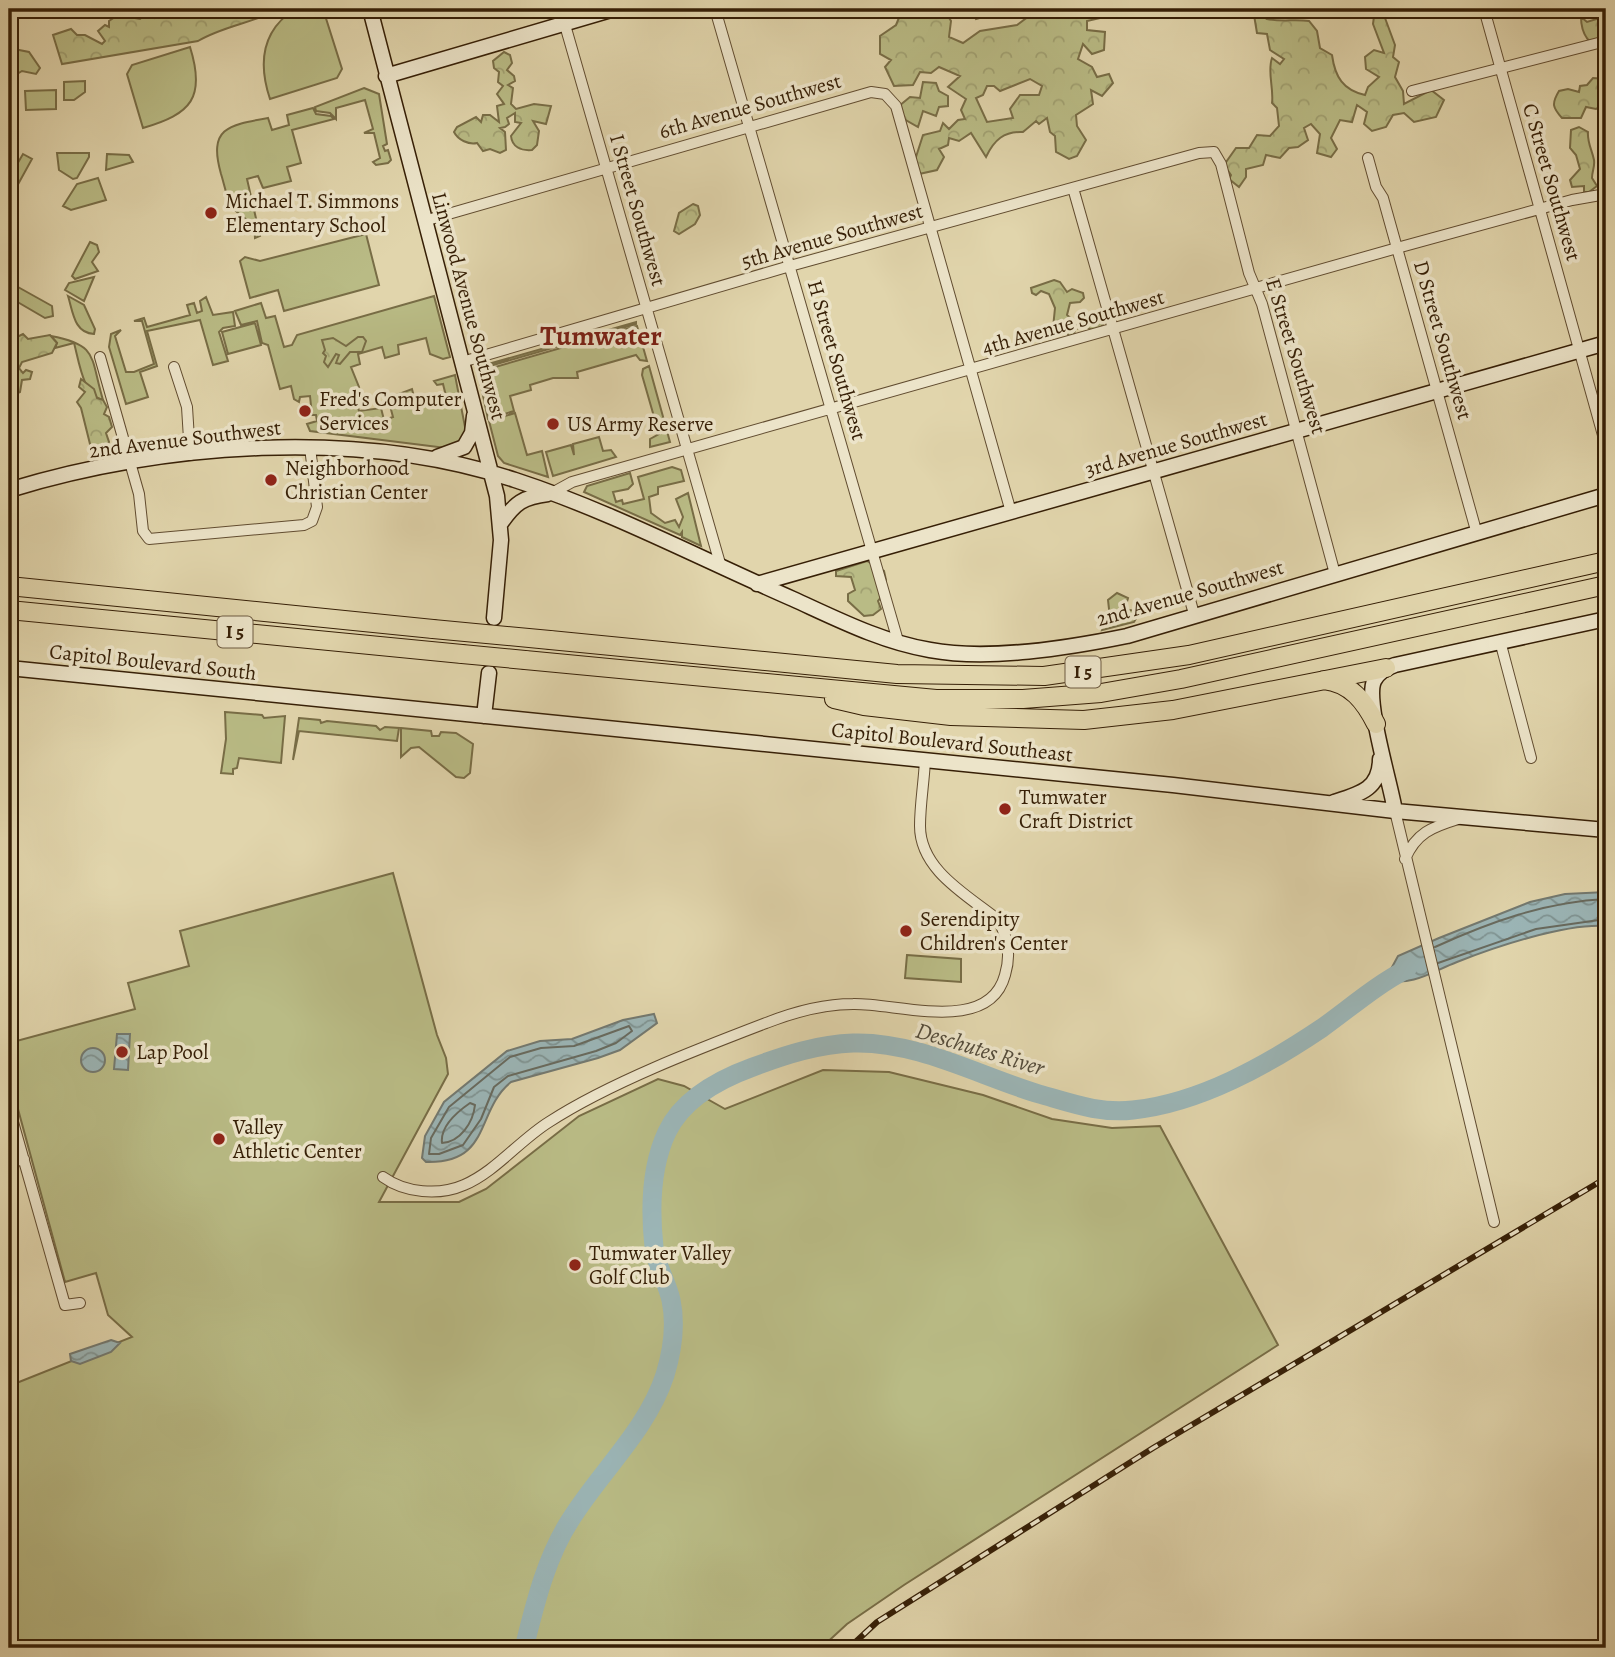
<svg xmlns="http://www.w3.org/2000/svg" width="1615" height="1657" viewBox="0 0 1615 1657" font-family="Alegreya,serif">
<defs>
<pattern id="forest-crowns" width="20" height="18" patternUnits="userSpaceOnUse" patternTransform="scale(1.75)"><rect width="20" height="18" fill="#b9bb85"/><path d="M2 6a3 3 0 1 1 6 0M12 15a3 3 0 1 1 6 0" fill="none" stroke="#a0a071"/></pattern>
<pattern id="water-waves" width="16" height="10" patternUnits="userSpaceOnUse" patternTransform="scale(1.75)"><rect width="16" height="10" fill="#9bb5b6"/><path d="M0 5q4-4 8 0t8 0" fill="none" stroke="#7f9392"/></pattern>
</defs>
<rect width="100%" height="100%" fill="#e1d5ac"/>
<filter id="stains"><feTurbulence type="fractalNoise" baseFrequency=".00286" numOctaves="4"/><feColorMatrix values="0 0 0 0 .2 0 0 0 0 .09 0 0 0 0 .02 0 0 0 .5 -.17"/></filter>
<radialGradient id="worn" r=".72"><stop offset=".6" stop-color="#630" stop-opacity="0"/><stop offset="1" stop-color="#630" stop-opacity=".3"/></radialGradient>
<path fill="#b9bb85" stroke="#786d46" stroke-width="2" d="M295,9H323L342,69L337,78L270,99C258,63 261,31 295,9Z
M190,47C206,98 191,114 143,128L127,74L132,65Z
M9,48L29,52L40,68L36,74L22,71L9,79Z
M85,81V92L74,100H64V82Z
M364,88L379,94L387,144L383,146L385,151L388,150L391,160L388,163L376,165L373,162L380,158L374,133H364L373,129L365,100L336,108V119L330,113L316,111L315,107Z
M56,90V109L26,110L25,91Z
M313,108L316,114L331,116L334,119L292,130L301,163L287,167L291,181L263,188L258,176L247,179L260,236L255,238C255,218 239,219 231,205C226,196 224,183 221,174C208,128 228,125 268,118L272,130L289,125L287,115Z
M57,153H89V157L77,178L73,179L59,170Z
M23,154L32,159L11,197L9,195V178Z
M107,154L129,155L133,162L106,170Z
M98,178L106,200L71,210L63,206L77,184Z
M366,234L379,285L284,311L278,290L250,298L240,261L245,257L260,261Z
M90,242L97,245L99,252L92,262L98,271L75,279L72,276Z
M94,277L84,301L65,290L69,283Z
M9,282L52,306L53,316L45,318L9,297Z
M68,296L84,305L95,329L94,334C74,333 73,312 68,296Z
M434,296L450,357L443,359L430,354L426,338L398,345L399,354L385,358L382,347L358,354L360,364L351,367L359,387L353,390L359,411L381,408L384,420L393,417L388,398L412,389L416,405L446,396L443,384L437,385L434,381L455,375L466,432L462,440L446,448L310,431L307,424L317,421L316,415H312L310,396L300,397L299,402L294,399L291,386L280,389L268,345L262,343L257,321L241,325L235,311L261,303L266,318L275,316L284,347L292,345L297,335Z
M206,297L213,315L233,312L235,326L223,328L219,332L228,361L213,365L200,320L147,331L157,366L140,372L148,397L126,404L109,347L111,334L121,330L115,336L126,372H134L154,364L142,321H134L144,318L147,327L190,315L187,305L194,303L197,313L202,311L200,301Z
M636,322V324L479,369L478,367Z
M255,323L261,345L228,354L222,332Z
M637,326L647,361L640,360L636,355L577,372L578,378H553L530,385L531,390L510,396L514,411L488,419L478,372Z
M51,336C99,345 90,357 103,400C83,396 79,361 74,343L55,348L57,343Z
M649,366L670,442L650,447V439L659,434L642,375L643,369Z
M515,413L527,455L542,451L548,477L504,463L498,456L489,421Z
M599,437L603,451L611,450L616,457L553,476L546,452L571,445L574,455L573,444Z
M672,467L681,470L684,481L658,487V494L649,497L651,513L665,523L675,520L679,527L683,517L676,499L688,493L701,546L682,537V532L680,535L584,492L587,486L630,473L633,484L628,489L613,492L616,502L622,500L623,504L644,499L638,477Z
M225,712L262,715L264,718L285,716L281,763L239,758L237,768L233,769V774L221,773L226,739Z
M299,718L320,720L321,723L327,721L376,726L380,730L385,727L399,728L397,741L299,731L293,760Z
M401,728L431,731L432,736H439L441,732L456,733L473,744L470,773L464,778L456,777L419,747L411,748L401,757Z
M393,873L437,1035L446,1058L448,1074L379,1202H459L486,1189L579,1116L658,1079L684,1086L725,1109L823,1070L889,1072L983,1095L1052,1119L1112,1128L1160,1126L1278,1345L904,1585L847,1624L821,1648H9V1386L132,1337L108,1315L96,1273L65,1282L9,1076V1043L135,1009L128,983L189,966L180,931Z
M907,955L961,959V982L905,978Z"/>
<path fill="url(#forest-crowns)" stroke="#786d46" stroke-width="2" fill-rule="evenodd" d="M160,9H279C253,23 223,26 198,41L62,64L53,35L71,29L77,35H85L102,44L105,41L98,31L105,25L109,27V21L118,15L140,19L149,11L155,18L161,14Z
M970,9H1147L1137,10L1128,17L1113,15L1087,21V30L1105,32L1104,50L1092,54L1083,44L1078,59L1092,67L1097,77L1109,74L1113,83L1102,96L1091,90L1093,104L1076,115L1077,126L1086,140L1077,156L1069,159L1056,152L1055,136L1050,132L1047,118L1039,124L1036,121L1023,132C1004,131 994,140 986,157L971,133L959,141L949,138L948,145L939,149L944,157L937,170L919,174L915,160L923,135L940,131L943,123L949,129L958,120L965,119L961,110L966,99L948,87L960,76L939,67L931,73L920,72L913,85L894,86L885,67L891,60L880,54V36L896,25L901,13C917,11 930,16 945,11L951,21L949,37L963,43L980,31L1017,25L1033,13L1023,9C1002,19 996,13 976,19ZM1030,79L1042,86L1039,95H1020L1010,109L1013,118L987,122L976,98L983,95L987,86H994L1000,91Z
M1253,9H1273L1267,19C1281,22 1295,19 1309,21L1317,31L1320,48L1332,55C1335,77 1343,90 1365,95L1368,87L1379,77L1366,69L1365,57L1374,50L1384,53L1373,24L1375,9H1391L1385,18L1395,45L1393,57L1399,62L1395,77L1403,91L1404,104L1431,90L1444,100L1436,117L1414,122L1404,113L1393,115L1386,127L1372,131L1364,124L1367,112L1357,105L1352,122L1340,120L1331,138L1337,149L1331,157L1317,153L1320,134L1311,124L1304,128L1308,140L1298,147L1289,148L1280,158L1266,155L1263,165L1246,169V177L1239,187L1229,179L1231,175L1224,165L1236,148H1249L1257,135L1270,136L1279,126L1277,108L1272,103C1274,88 1267,72 1272,58L1280,64L1284,59L1270,50L1267,34L1257,33Z
M1601,9H1606V48C1589,48 1581,33 1581,17L1587,22L1600,18Z
M504,52L510,55L512,63L507,70L514,76L515,81L508,85L513,88L511,104L516,109L534,104L551,106L546,124L533,121L539,131L537,145L532,150C521,151 512,147 511,136L521,123L515,122V113L507,118L509,124L505,127L500,128L505,132L506,150L500,153L490,149L483,151L477,143C469,145 458,140 454,132L457,127L476,117L481,122L483,115H490L499,122L497,106L504,104L497,94L503,86L498,82L499,72L494,68L493,61Z
M1593,78L1605,79L1606,104L1596,109L1586,107L1581,118H1562C1553,108 1551,104 1559,91L1568,89L1579,92L1580,86L1587,85Z
M923,82L936,83L939,91L948,96V106L939,107L936,116L923,111L918,127L904,119L899,106L910,97L920,98Z
M1579,127L1588,132C1587,142 1592,150 1594,160C1595,167 1592,171 1592,178L1597,186L1589,192H1584V186L1572,187L1570,180L1580,169L1576,155L1570,148L1571,130Z
M693,204L698,206L700,215L695,224L679,234L674,231L679,213Z
M1054,280L1060,282L1067,292L1072,289L1083,293L1084,298L1080,302L1070,303L1067,315L1073,320L1071,325L1091,322L1094,314H1102L1105,321L1101,327L1092,330L1086,327L1075,329L1074,335L1069,337L1066,328L1058,331L1053,328L1055,308L1049,294L1041,291L1036,295L1032,293L1031,288Z
M9,324L16,329L13,339L23,334L28,339L50,335L57,343L52,353L22,362L19,368L23,373L26,370L32,372L30,379L22,380L20,392L9,397Z
M358,337H363L366,341L362,352H350L340,364L336,363L339,355L336,354L328,367L324,362L326,356L323,353L325,350L322,340L333,338L346,346Z
M81,379L94,389L97,398L103,400L107,407L104,414L109,417L112,427L106,433L109,442L103,453L91,448L81,408L77,402L85,392L79,387Z
M867,561L884,571L886,580L881,587L883,595L878,601L881,609L873,615L864,616L848,601V594L855,590L851,577L836,576V571Z
M1117,593L1128,598L1125,609L1135,611L1137,617L1134,622L1102,630L1106,617L1110,618L1108,600Z"/>
<path fill="url(#water-waves)" stroke="#737970" stroke-width="2" d="M1606,892V926C1566,923 1495,947 1457,962C1431,972 1414,986 1385,980L1398,956L1439,938L1530,902L1565,894Z
M654,1014L657,1023L620,1050L598,1058L511,1082C475,1111 492,1164 426,1162L422,1158L425,1136L444,1102L507,1051L540,1041L572,1039L623,1020Z
M117,1034H130L128,1070L114,1069Z
M81 1060a12 12 0 1 1 24 0a12 12 0 1 1-24 0Z
M111,1340L120,1343L111,1352L80,1364L71,1361L70,1354Z"/>
<g fill="none" stroke-linecap="round" stroke-linejoin="round">
<path stroke="#686a5e" stroke-width="2" d="M1435,947C1490,922 1545,902 1606,899
M1438,963L1536,929L1606,919
M629,1026L632,1031L616,1043L596,1051L508,1076L494,1087L481,1119L463,1145L439,1154H429L431,1138L449,1107L510,1057L541,1048L574,1046Z
M470,1103L475,1105C473,1123 460,1142 442,1143C440,1127 457,1112 470,1103Z"/>
<path stroke="#9bb5b6" stroke-width="19" d="M524,1648C535,1604 546,1557 571,1519C601,1471 647,1430 665,1375C672,1352 676,1324 671,1300C667,1282 656,1265 654,1247C650,1210 651,1166 667,1132C683,1098 720,1079 753,1067C785,1055 819,1044 853,1043C917,1041 979,1076 1039,1094C1071,1103 1100,1114 1133,1110C1200,1103 1267,1065 1322,1028C1350,1008 1376,985 1407,969"/>
<defs>
<path id="street" d="M715,9L898,641
M1484,9L1606,446
M565,25L721,567
M1412,91L1606,41
M1368,158L1376,187L1383,198L1477,534
M1073,188L1194,614
M424,221L871,92L885,94L896,106L1011,512
M100,357L139,494L143,531L149,539L304,525L312,521L317,507L310,447
M462,362L790,266L1199,153L1214,152L1221,164L1249,273L1262,304L1335,574
M174,367L187,407L190,455
M552,493L572,482L1397,248L1572,200L1606,194
M1500,641L1531,758
M1395,811L1494,1222
M1405,859C1416,833 1432,827 1458,819
M9,1108L65,1305L80,1303
M9,1163L24,1159
M383,1177C405,1193 439,1196 464,1185C495,1172 520,1140 549,1122C609,1083 698,1049 766,1023C794,1012 823,1004 853,1004C898,1003 989,1035 1005,975C1011,955 1008,936 997,919C967,895 920,870 920,826C920,804 924,782 925,760"/>
<path id="secondary" d="M370,9L497,496L501,540L494,618
M386,76L614,9
M437,457L464,447L472,433L474,416
M9,490C164,443 359,428 515,480C610,511 701,559 793,599C837,619 882,642 930,650C989,661 1068,648 1127,636L1606,495
M501,523C515,503 523,497 548,494
M757,584L1606,343
M9,668L1173,785L1395,811L1606,830
M484,716L489,673
M1334,802C1360,794 1380,789 1380,759
M1395,811C1391,785 1365,701 1374,681C1378,672 1386,668 1395,665L1606,619"/>
<path id="highway" d="M9,586L433,629
M9,610L462,654
M550,640L897,674L1044,676L1189,655L1606,561
M525,660L936,699H1023L1101,693L1181,679L1606,585
M1324,680C1351,683 1365,702 1376,724
M834,699L864,706L951,716L1084,720L1173,710L1386,668"/>
</defs>
<use href="#street" stroke="#614c30" stroke-width="12"/>
<use href="#secondary" stroke="#361f06" stroke-width="17"/>
<use href="#highway" stroke="#361f06" stroke-width="20"/>
<use href="#street" stroke="#ece4c9" stroke-width="10"/>
<use href="#secondary" stroke="#ece4c9" stroke-width="14"/>
<use href="#highway" stroke="#e1d5ac" stroke-width="18"/>
<defs>
<path id="rail" d="M849,1648L877,1622L1153,1448L1606,1178"/>
</defs>
<use href="#rail" stroke="#361f06" stroke-width="6"/>
<use href="#rail" stroke="#ece4c9" stroke-width="3.5" stroke-dasharray="10" stroke-linecap="butt"/>
<defs>
<path id="highway-bridge" d="M433,629L550,640
M462,654L525,660"/>
</defs>
<use href="#highway-bridge" stroke="#361f06" stroke-width="20" stroke-linecap="butt"/>
<use href="#highway-bridge" stroke="#e1d5ac" stroke-width="18"/>
</g>
<g fill="#8f2418" stroke="#ece4c9" stroke-width="2.5">
<circle cx="211" cy="213" r="7"/>
<circle cx="305" cy="411" r="7"/>
<circle cx="553" cy="424" r="7"/>
<circle cx="271" cy="480" r="7"/>
<circle cx="1005" cy="809" r="7"/>
<circle cx="906" cy="931" r="7"/>
<circle cx="122" cy="1052" r="7"/>
<circle cx="219" cy="1139" r="7"/>
<circle cx="575" cy="1265" r="7"/>
</g>
<g text-anchor="middle" dominant-baseline="central" stroke-width="7" stroke-linejoin="round" paint-order="stroke">
<g fill="#ece4c9" stroke="#6d5a40" stroke-width="2">
<rect x="217.5" y="616.5" width="35" height="31" rx="5"/>
<rect x="1065.5" y="656.5" width="35" height="31" rx="5"/>
</g>
<g font-size="19" font-weight="bold" fill="#361f06">
<text x="235" y="632">I 5</text>
<text x="1083" y="672">I 5</text>
</g>
<g font-size="21" fill="#361f06" stroke="#ece4c9">
<text transform="translate(750 106) rotate(-16)">6th Avenue Southwest</text>
<text transform="translate(1552 182) rotate(74)">C Street Southwest</text>
<text transform="translate(638 210) rotate(74)">I Street Southwest</text>
<text transform="translate(832 236) rotate(-16)">5th Avenue Southwest</text>
<text transform="translate(469 306) rotate(75)">Linwood Avenue Southwest</text>
<text transform="translate(1073 322) rotate(-16)">4th Avenue Southwest</text>
<text transform="translate(1443 340) rotate(74)">D Street Southwest</text>
<text transform="translate(1296 356) rotate(73)">E Street Southwest</text>
<text transform="translate(837 360) rotate(74)">H Street Southwest</text>
<text transform="translate(185 439) rotate(-7)">2nd Avenue Southwest</text>
<text transform="translate(1176 444) rotate(-16)">3rd Avenue Southwest</text>
<text transform="translate(1190 593) rotate(-16)">2nd Avenue Southwest</text>
<text transform="translate(153 662) rotate(6)">Capitol Boulevard South</text>
<text transform="translate(952 742) rotate(6)">Capitol Boulevard Southeast</text>
</g>
<g font-size="21" fill="#361f06" stroke="#ece4c9" text-anchor="start">
<text x="225" y="201">Michael T. Simmons<tspan x="225" dy="24">Elementary School</tspan></text>
<text x="319" y="399">Fred's Computer<tspan x="319" dy="24">Services</tspan></text>
<text x="567" y="424">US Army Reserve</text>
<text x="285" y="468">Neighborhood<tspan x="285" dy="24">Christian Center</tspan></text>
<text x="1019" y="797">Tumwater<tspan x="1019" dy="24">Craft District</tspan></text>
<text x="920" y="919">Serendipity<tspan x="920" dy="24">Children's Center</tspan></text>
<text x="136" y="1052">Lap Pool</text>
<text x="233" y="1127">Valley<tspan x="233" dy="24">Athletic Center</tspan></text>
<text x="589" y="1253">Tumwater Valley<tspan x="589" dy="24">Golf Club</tspan></text>
</g>
<g font-size="23" font-style="italic" fill="#544c3b" stroke="#ece4c9">
<text transform="translate(980 1049) rotate(17)">Deschutes River</text>
</g>
<g font-size="28" font-weight="bold" fill="#7a1f14" stroke="#ece4c9">
<text x="601" y="336">Tumwater</text>
</g>
</g>
<rect width="1615" height="1657" fill="none" stroke="#e1d5ac" stroke-width="35"/>
<rect x="10" y="10" width="1594" height="1636" fill="none" stroke="#361f06" stroke-width="3.5"/>
<rect x="18" y="18" width="1580" height="1622" fill="none" stroke="#361f06" stroke-width="2"/>
<rect width="100%" height="100%" filter="url(#stains)"/>
<rect width="100%" height="100%" fill="url(#worn)"/>
</svg>
